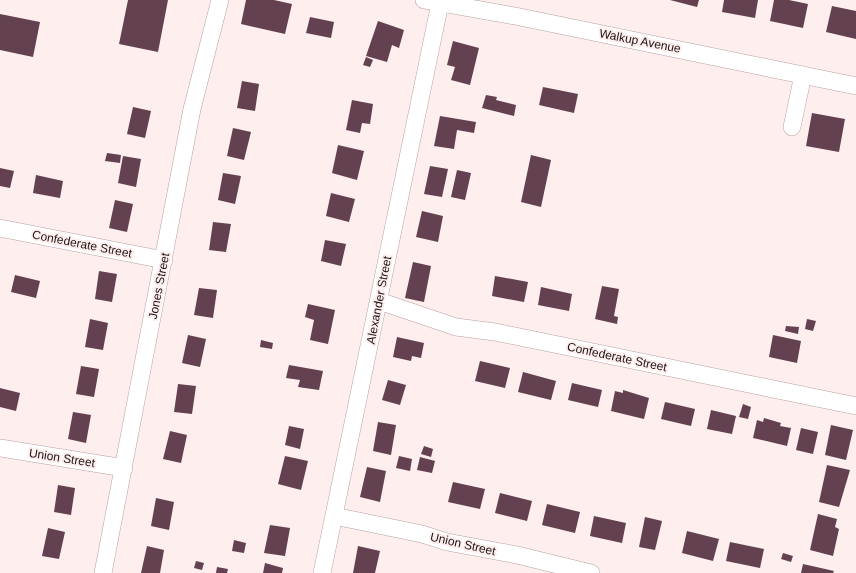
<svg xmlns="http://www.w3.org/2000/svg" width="856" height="573" viewBox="0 0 856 573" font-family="Helvetica,sans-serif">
<rect width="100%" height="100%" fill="#feefee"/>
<path fill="#644150" d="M128,0H168L158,52L119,44Z
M246,0H274L292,4L285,34L241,24Z
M670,0H699L697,7Z
M724,0H758L755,18L722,12Z
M774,0H789L808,4L803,28L770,21Z
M832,6L856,11V39L826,32Z
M0,14L40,22L33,57L0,50Z
M310,17L334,22L331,38L306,33Z
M378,21L404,30L399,48L392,45L387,62L366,56Z
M453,41L479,48L470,85L451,80L455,67L447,65Z
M366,57L373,60L370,67L363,65Z
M242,81L259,84L255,111L237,108Z
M543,87L578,94L574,113L539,105Z
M486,95L497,97L496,100L516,105L514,116L482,108Z
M352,100L373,104L370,124L362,123L360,133L346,130Z
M133,107L151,111L145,138L127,134Z
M812,113L845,119L839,152L806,146Z
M440,116L476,122L474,133L457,130L454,149L434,146Z
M233,128L251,132L244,160L227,156Z
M338,145L364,151L357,180L332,173Z
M107,153L121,155L120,163L105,161Z
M531,155L551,160L541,207L521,202Z
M123,156L141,159L136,187L118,183Z
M430,166L448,169L442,197L424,194Z
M0,168L14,171L10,188L0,186Z
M457,170L471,173L465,200L451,197Z
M223,173L241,176L235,204L218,200Z
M36,175L63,181L60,198L33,193Z
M331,193L355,199L349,222L326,216Z
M115,200L133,204L127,232L109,228Z
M422,211L443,216L438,242L416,237Z
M213,222L231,224L226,252L209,250Z
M325,240L346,244L341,266L321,261Z
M413,262L431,266L424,302L405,298Z
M99,271L117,274L112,302L95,299Z
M15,275L40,281L36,298L11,292Z
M495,276L528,282L524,302L492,296Z
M602,286L619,289L614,316L618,317L617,324L595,319Z
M541,287L572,294L569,311L538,305Z
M199,288L217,290L213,318L194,315Z
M308,304L335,310L328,344L310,340L314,320L305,317Z
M90,319L108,323L103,350L85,347Z
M807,319L816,321L813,331L805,329Z
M786,326L799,327L798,334L785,331Z
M188,335L206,339L200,367L182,363Z
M773,335L801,341L797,363L769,357Z
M397,337L424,343L421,358L412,356L411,361L393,357Z
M261,340L273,343L272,349L260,347Z
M480,361L510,368L505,388L475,381Z
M289,365L323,371L319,390L298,387L300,380L286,378Z
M81,366L99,369L94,397L76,394Z
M523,372L556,381L551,400L518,392Z
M388,380L406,385L400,405L382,400Z
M572,383L602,390L598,407L568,400Z
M178,384L196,386L192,414L174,412Z
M0,388L20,393L16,411L0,407Z
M623,390L649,398L644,419L611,411L615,391L623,393Z
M665,402L695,409L691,426L661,419Z
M743,404L751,407L748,419L739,417Z
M711,410L736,416L732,434L707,429Z
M73,412L91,415L86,443L68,439Z
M764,418L781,423L780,426L791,428L787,446L753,438L757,420L763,422Z
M378,422L396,425L391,455L373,451Z
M831,425L853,430L846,460L825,455Z
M289,426L304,429L300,449L285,445Z
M801,428L818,432L813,454L796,450Z
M170,431L187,435L181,463L163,459Z
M424,446L433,449L431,457L421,454Z
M285,456L308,461L301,490L278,484Z
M399,456L412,459L410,471L396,468Z
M420,457L435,461L432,473L417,470Z
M827,465L850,470L839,507L819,502Z
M367,467L386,471L380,502L360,497Z
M453,482L485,489L480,509L448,502Z
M58,485L75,488L71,515L54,512Z
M500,493L532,501L527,521L495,513Z
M156,498L174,502L169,530L151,526Z
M547,504L580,512L575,533L542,525Z
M818,514L837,519L835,527L839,529L833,556L810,550Z
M594,516L626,523L622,543L590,536Z
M645,517L662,521L655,550L639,547Z
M270,525L290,528L285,556L264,553Z
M48,528L65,532L59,559L42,556Z
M687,531L719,539L713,561L682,553Z
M234,540L246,543L244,553L232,551Z
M730,542L764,549L760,568L726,561Z
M147,546L164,550L160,573H141Z
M358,546L380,551L375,573H353Z
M783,553L793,556L791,562L781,559Z
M196,561L204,563L202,570L194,568Z
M265,563L283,568L282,573H263Z
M803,564L834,571L833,573H801Z
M217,567L228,569L227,573H216Z"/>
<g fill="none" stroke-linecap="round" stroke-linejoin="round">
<defs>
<path id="minor" d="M424,0L515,16L856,86
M792,127L803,75
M0,228L164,260
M379,301L456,327L495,332L856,406
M0,448L124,468
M334,516L422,534L447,542L517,555L591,573
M103,573L192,109L220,0
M322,573L440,3"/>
</defs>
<use href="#minor" stroke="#b7a19f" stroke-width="18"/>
<use href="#minor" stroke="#fff" stroke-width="17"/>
</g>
<g text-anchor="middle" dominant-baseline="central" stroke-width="4" stroke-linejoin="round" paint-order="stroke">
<g font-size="12" fill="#1c1413" stroke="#feefee">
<text transform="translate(640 41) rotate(11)">Walkup Avenue</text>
<text transform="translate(82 244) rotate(11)">Confederate Street</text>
<text transform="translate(159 286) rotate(-79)">Jones Street</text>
<text transform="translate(379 300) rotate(-79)">Alexander Street</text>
<text transform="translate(617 357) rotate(12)">Confederate Street</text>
<text transform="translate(62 458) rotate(9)">Union Street</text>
<text transform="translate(463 544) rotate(13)">Union Street</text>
</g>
</g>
</svg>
